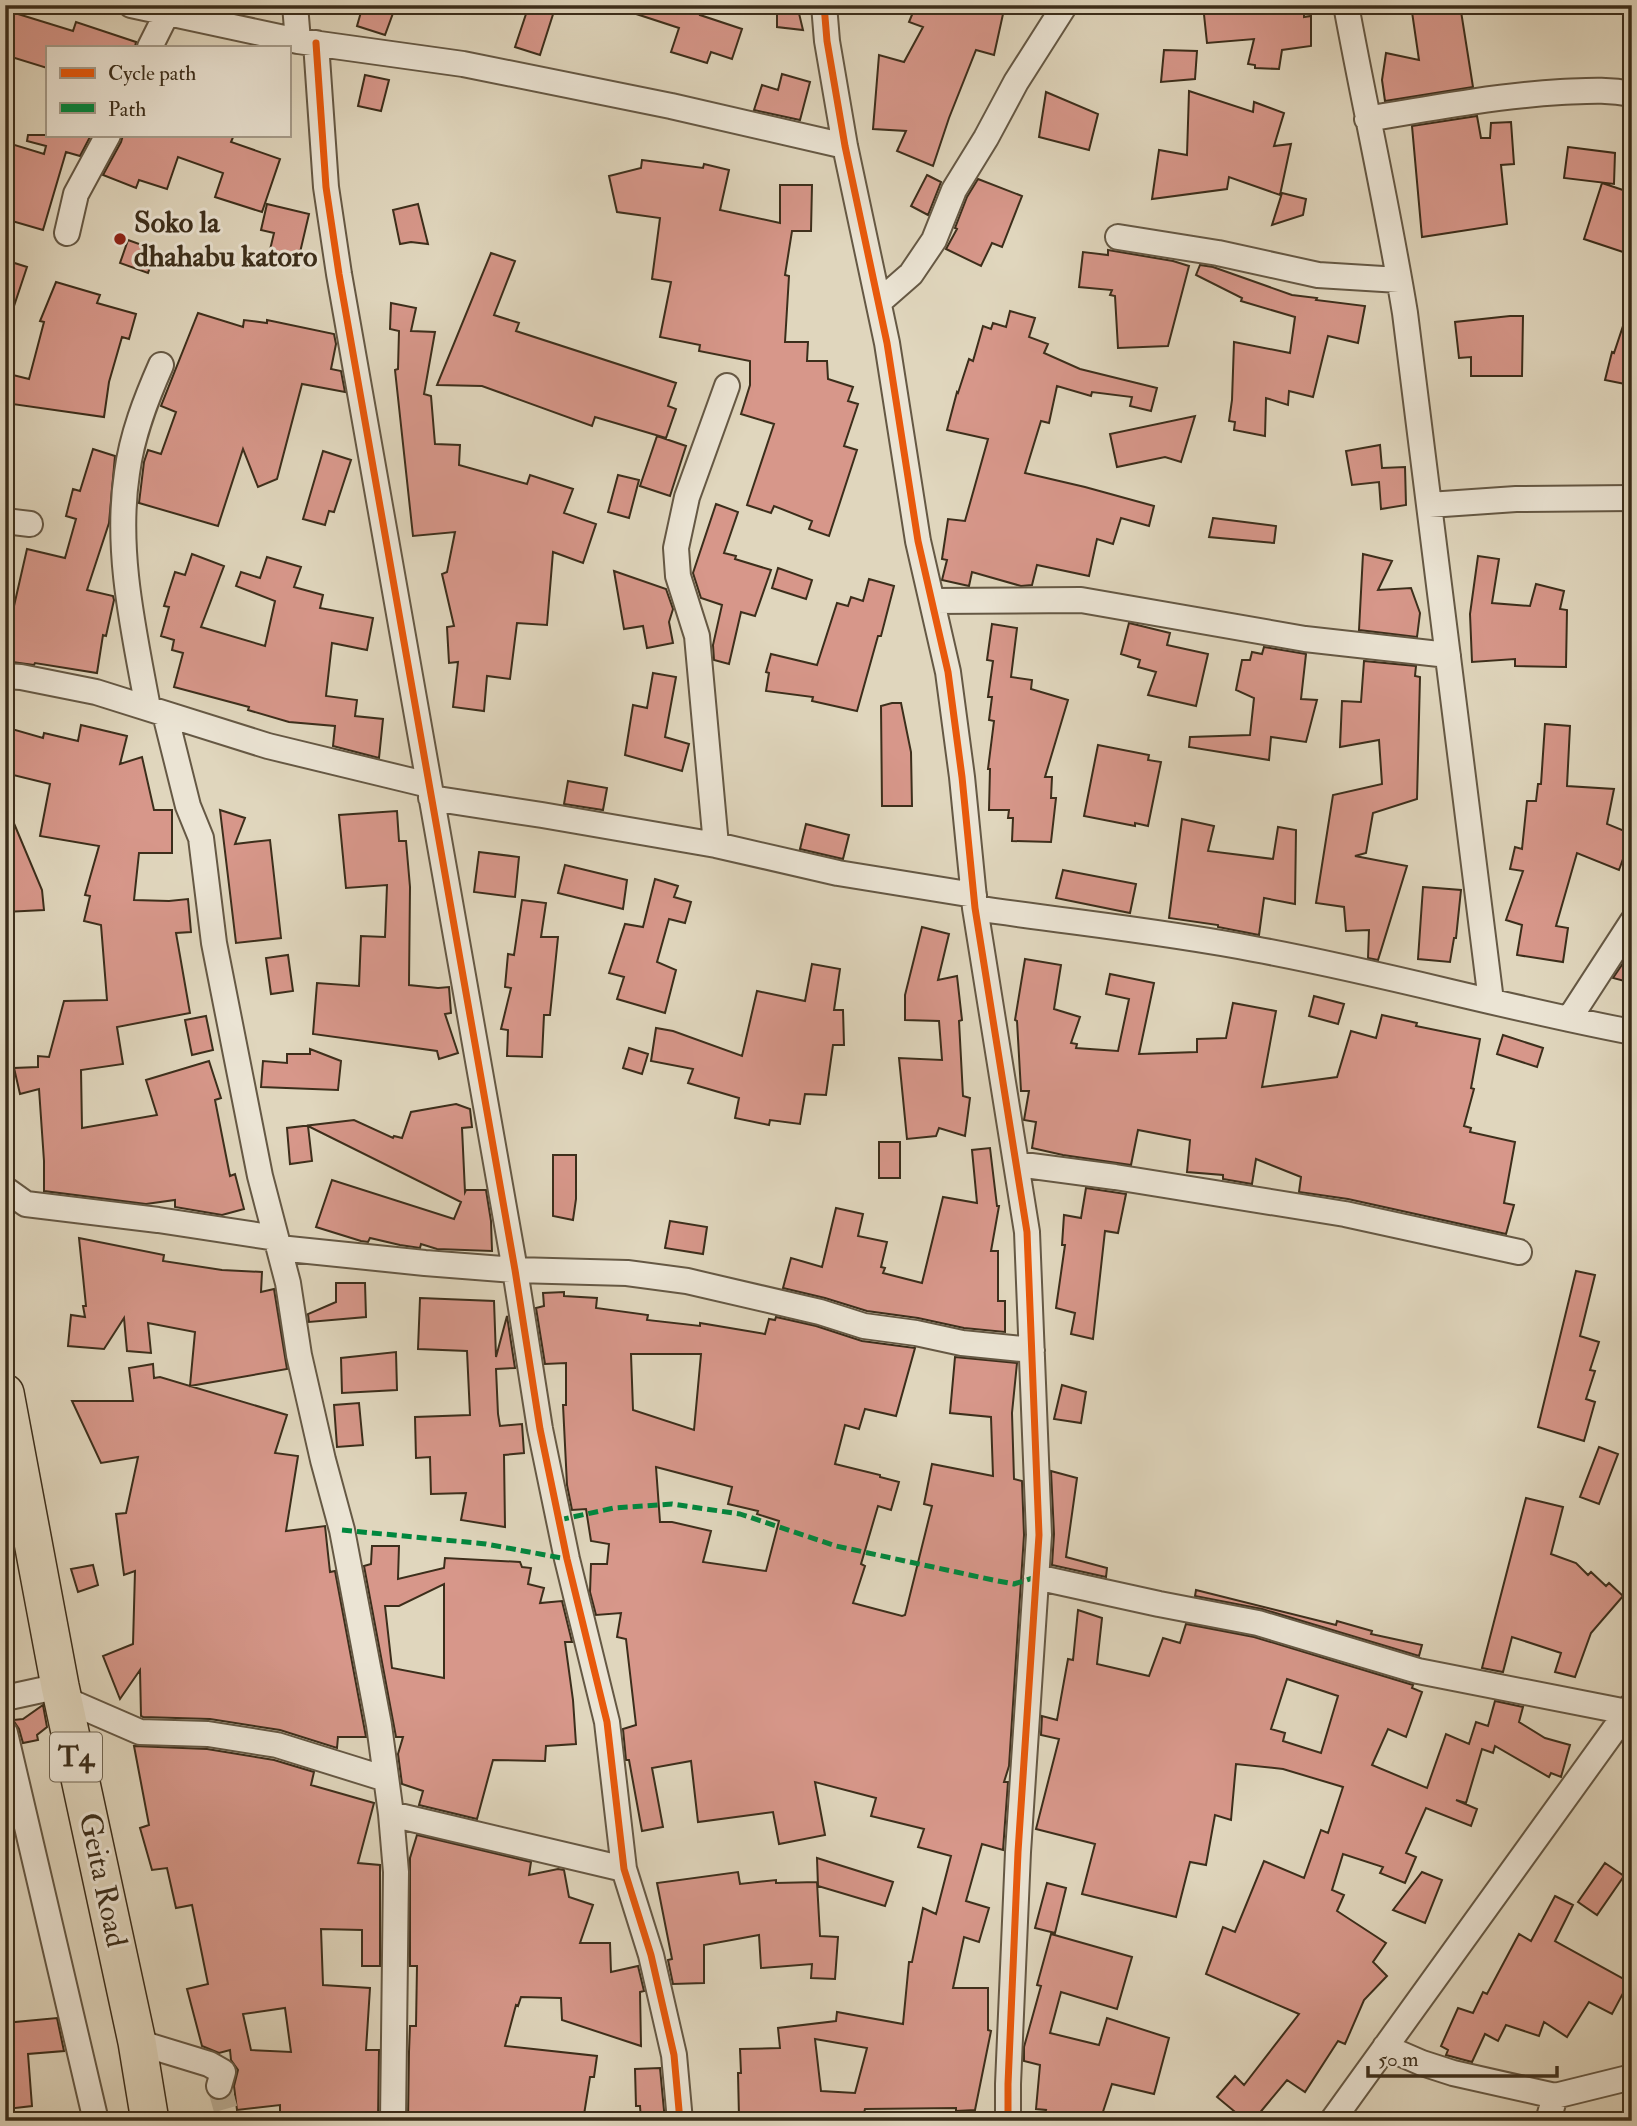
<svg xmlns="http://www.w3.org/2000/svg" width="1637" height="2126" viewBox="0 0 1637 2126" font-family="'IM FELL Double Pica',serif">
<rect width="100%" height="100%" fill="#e0d6bd"/>
<filter id="stains"><feTurbulence type="fractalNoise" baseFrequency=".00286" numOctaves="4"/><feColorMatrix values="0 0 0 0 .2 0 0 0 0 .09 0 0 0 0 .02 0 0 0 .5 -.17"/></filter>
<radialGradient id="worn" r=".72"><stop offset=".6" stop-color="#630" stop-opacity="0"/><stop offset="1" stop-color="#630" stop-opacity=".3"/></radialGradient>
<path fill="#d7978a" stroke="#3c2e1b" stroke-width="2" fill-rule="evenodd" d="M363,5H396L385,35L357,26Z
M529,5H556L540,55L515,47Z
M622,5H691L702,9L700,15L742,29L732,59L711,52L707,63L671,52L679,28L621,9Z
M777,5H797L803,30L777,27Z
M916,5H1005L994,55L976,50L949,118L933,166L897,151L906,131L873,129L879,55L904,62L923,27L909,22Z
M1203,5H1304V17L1311,16V46L1282,50L1279,69L1255,68V65L1248,64L1254,39L1207,43Z
M1411,5H1460L1473,87L1385,101L1382,80L1386,53L1419,60Z
M5,10L73,31L76,22L136,42L135,47H47V68L5,55Z
M1164,50L1197,51L1195,79L1161,82Z
M782,74L810,82L800,120L754,110L762,85L778,90Z
M365,75L389,80L381,111L358,106Z
M1189,91L1253,112L1254,102L1284,113L1274,146L1291,144L1280,195L1229,177L1227,189L1152,199L1159,150L1187,155Z
M1046,92L1098,114L1089,150L1039,137Z
M1477,116L1481,138H1490L1491,123L1511,122L1514,164L1501,165L1507,224L1422,237L1412,126Z
M28,135H91L80,156L66,152L43,230L5,219V142L44,154L46,146L27,141Z
M123,135H234L231,142L280,159L262,212L215,197L223,173L178,157L167,189L139,180L136,188L103,175L121,142Z
M1568,147L1615,153L1614,184L1564,178Z
M642,160L703,168L704,164L729,170L720,210L780,223V185H812L811,231H792L785,275L789,276L785,342H808L807,361H827L828,379L853,387L848,401L858,404L844,446L857,450L829,536L809,529L812,521L774,506L771,513L747,505L774,424L741,414L750,385V361L699,351L700,345L660,337L671,282L652,279L660,218L617,212L609,176L641,168Z
M927,175L941,182L928,215L911,206Z
M978,179L1022,196L1002,247L992,243L981,266L946,249L957,229L955,228L967,197Z
M1602,183L1632,193V255L1584,239Z
M1282,193L1306,199L1303,215L1272,225Z
M267,204L309,214L298,261L269,254L274,233L261,230Z
M418,204L428,244L411,242L400,244L393,210Z
M128,240L156,250L148,273L120,263Z
M1108,250L1173,261L1189,266L1168,346L1118,348L1115,296L1110,295L1112,290L1079,287L1083,252L1108,255Z
M491,253L515,261L494,315L519,323L516,331L676,383L668,406L676,409L666,438L595,417L592,426L482,386L437,385Z
M5,260L27,267L9,321H5Z
M1200,265L1213,267L1292,295L1317,298L1316,300L1365,306L1358,343L1328,336L1313,397L1289,391L1288,405L1266,398L1265,436L1234,430L1235,422L1229,421L1232,400L1234,342L1290,353L1295,317L1241,301L1242,298L1196,275Z
M56,282L100,295L97,303L136,314L129,339L122,337L109,382L104,417L5,403V373L29,379L44,322L40,321Z
M391,303L416,308L411,331L435,332L424,394L431,396L435,444L460,445L459,465L527,484L530,475L573,489L564,513L596,524L583,563L553,552L547,625L517,623L510,679L487,676L484,711L453,707L458,662L449,663L447,627L454,626L442,574L447,572L455,532L413,536L395,370L398,369L399,331L390,329Z
M1010,311L1035,318L1029,337L1048,344L1044,353L1080,369L1157,388L1151,411L1130,406L1132,397L1092,392L1091,396L1057,386L1049,423L1041,421L1025,473L1085,487L1154,506L1149,526L1121,518L1113,544L1097,539L1089,576L1037,565L1032,585L1021,586L972,572L969,586L942,580L947,560L942,559L948,519L965,521L988,439L947,430L957,392L958,393L969,359L973,361L983,326L991,329L993,323L1006,327Z
M1628,311L1632,312L1630,385L1605,380L1612,352L1614,353Z
M198,313L243,327L244,320L267,323V320L334,334L336,344L331,369L341,371L345,392L302,384L277,479L258,487L243,449L218,526L139,503L144,462L148,450L161,454L176,412L161,406Z
M1510,316H1523L1522,376H1471V357L1459,358L1455,322Z
M1195,416L1181,462L1165,457L1117,467L1110,434Z
M657,436L686,446L670,496L640,486Z
M1380,445L1382,468L1405,467L1406,505L1381,509L1379,482L1352,485L1346,451Z
M93,449L115,456L109,523L87,590L113,596L114,600L106,636L103,635L97,673L35,663L34,665L5,661V604L14,606L27,549L65,558L76,519L66,516L73,489L80,491Z
M323,451L351,460L334,512L329,511L325,525L303,519Z
M618,475L639,480L629,518L608,512Z
M716,504L738,512L724,553L736,556L735,559L771,570L755,616L741,612L729,664L714,660L713,645L722,605L701,598L693,573Z
M1213,518L1276,526L1274,543L1209,537Z
M192,554L224,566L201,627L265,646L275,601L236,586L241,572L260,578L267,557L301,567L294,587L323,595L320,608L373,618L367,650L332,643L326,696L357,700L355,716L383,719L379,758L333,746L335,726L289,722L248,710L249,707L174,687L183,653L172,650L174,640L161,636L169,607L164,606L175,572L185,575Z
M1363,554L1392,561L1378,590L1411,588L1420,613L1417,637L1359,630Z
M1478,556L1499,559L1492,603L1530,606L1536,584L1564,591L1560,609L1567,610L1566,667L1515,666V659L1472,662L1470,614Z
M778,568L812,580L806,599L772,588Z
M614,571L666,589L673,609L669,622L673,643L647,648L643,626L624,629Z
M869,579L894,586L881,636H878L857,711L812,701L813,697L766,691L769,673L766,672L771,654L817,665L837,603L848,606L851,597L863,601Z
M1129,623L1170,633L1167,645L1208,654L1196,706L1148,695L1156,672L1138,667L1140,660L1121,654Z
M992,624L1017,628L1011,677L1032,680L1031,689L1068,700L1045,777H1052L1051,798H1056L1051,842L1012,841L1013,818H1008L1009,810H989L990,769H988L994,721L989,720L992,697H988L993,661L987,660Z
M1264,647L1306,654L1301,699L1317,700L1306,742L1271,737L1269,760L1189,747L1190,737L1250,735L1254,698L1236,690L1242,660H1250L1252,652L1262,654Z
M1364,661L1416,666L1415,676L1420,677L1417,799L1373,813L1366,853L1355,856L1407,866L1378,960L1368,958L1369,930L1346,931L1344,907L1316,903L1333,795L1382,784L1379,740L1340,747L1342,701L1361,702Z
M653,673L676,677L665,737L689,744L682,771L625,755L633,705L647,708Z
M892,703H901L911,752L912,806H882L881,706Z
M1545,724L1570,726L1567,786L1614,789L1607,824L1632,834L1619,870L1577,853L1556,926L1568,928L1563,962L1517,955L1522,925L1506,920L1523,871L1510,869L1515,847L1522,849L1527,801H1536L1538,784H1541Z
M81,725L127,736L120,764L142,757L154,810H172V853H139L134,900L169,901L188,899L191,932L176,933L190,1013L117,1027L123,1064L81,1070L82,1128L157,1115L146,1080L209,1061L221,1098L215,1100L230,1176L235,1174L244,1209L222,1215L175,1207V1200L146,1204L44,1191V1161L39,1089L20,1094L14,1068L38,1067V1056L49,1057L64,1001L107,1000L101,925L84,921L90,896L85,895L99,846L40,836L50,784L5,773V727L43,738L44,733L78,741Z
M1098,745L1149,755L1148,760L1161,762L1148,826L1135,823V826L1084,816Z
M568,781L607,788L603,810L564,804Z
M5,802L42,890L44,910L5,912Z
M220,810L245,818L235,844L270,840L281,938L236,943Z
M397,811L399,841H406L410,887L409,985L438,988L449,987L451,1013L445,1014L458,1053L439,1059L437,1051L313,1034L317,983L359,986L361,936L385,937L387,885L346,888L339,815Z
M1182,819L1214,826L1208,851L1273,859L1278,827L1296,830L1295,904L1264,898L1259,935L1218,927V925L1169,918Z
M806,824L849,835L843,859L800,849Z
M479,852L519,857L515,897L474,892Z
M565,865L627,880L623,909L558,893Z
M1063,870L1136,884L1130,913L1056,898Z
M655,879L678,886L674,897L691,902L685,923L669,919L657,962L676,970L665,1013L617,999L624,977L609,973L625,924L643,927Z
M1423,887L1461,890L1456,938H1454L1450,962L1418,959Z
M522,900L546,903L541,937H558L550,1015H544L542,1057L507,1056L508,1030L501,1029L511,988L505,987L508,954L514,955Z
M922,927L949,934L938,980L957,976L962,1020L959,1021L963,1096L970,1098L965,1136L939,1128L936,1136L907,1139L899,1058L942,1060L939,1021L905,1020V995Z
M1632,950V983L1613,978Z
M288,955L293,991L271,994L266,958Z
M1025,959L1061,965L1054,1009L1080,1017L1071,1043L1077,1044L1076,1048L1118,1051L1129,999L1106,994L1110,974L1154,983L1139,1054L1197,1052V1039L1226,1038L1233,1003L1276,1011L1262,1087L1337,1077L1351,1031L1376,1038L1382,1015L1417,1023L1416,1026L1480,1039L1471,1088L1474,1089L1464,1126L1471,1128L1470,1132L1515,1142L1504,1203L1514,1205L1506,1234L1348,1199L1299,1192L1301,1177L1256,1159L1252,1184L1223,1179V1175L1187,1172L1190,1140L1138,1130L1131,1165L1063,1155L1032,1148L1036,1122L1024,1120L1029,1091H1021L1017,1021L1015,1020Z
M812,964L840,969L834,1010H843L844,1045H833L826,1095L805,1094L800,1124L770,1120L769,1125L735,1118L739,1098L688,1083L693,1069L651,1061L656,1028L673,1031L742,1056L757,991L805,1001Z
M1314,996L1344,1004L1338,1024L1309,1016Z
M206,1016L213,1050L192,1055L185,1020Z
M1503,1035L1543,1048L1537,1067L1497,1054Z
M629,1048L648,1054L642,1074L623,1068Z
M310,1049L341,1061L338,1090L261,1087L263,1061L287,1063V1054H310Z
M456,1104L470,1109L472,1127L462,1128L465,1192L466,1190H486L491,1221L492,1251L437,1249L421,1244L420,1248L400,1245L370,1238L368,1242L361,1241L316,1227L332,1180L454,1219L461,1202L308,1126L312,1161L290,1164L287,1128L354,1120L393,1138L394,1136L402,1138L411,1112Z
M879,1142H900V1178H879Z
M990,1148L997,1206H999L991,1251H998V1301H1005V1332L964,1328L918,1318L867,1311L825,1298L783,1288L791,1258L822,1267L836,1208L863,1214L858,1236L887,1242L881,1267L885,1268L883,1273L922,1283L943,1197L977,1203L972,1150Z
M553,1155H576V1199L573,1220L553,1216Z
M1086,1188L1126,1194L1118,1233L1105,1231L1093,1339L1071,1334L1075,1313L1056,1308L1065,1245H1062L1064,1215L1081,1218Z
M670,1221L707,1227L703,1254L665,1248Z
M79,1238L164,1255L163,1261L222,1270L262,1272L261,1292L274,1289L287,1369L190,1386L195,1332L148,1323L151,1353L127,1351L124,1318L104,1349L68,1346L71,1315L85,1317L83,1306H86Z
M1576,1271L1595,1275L1580,1336L1599,1342L1590,1370L1595,1371L1586,1399L1595,1402L1584,1441L1538,1427Z
M336,1283H365L366,1317L309,1322L308,1314L336,1302Z
M564,1292V1296L597,1298L596,1308L648,1315L647,1320L700,1326V1323L765,1334L769,1319L775,1320L776,1317L816,1326L862,1341L915,1348L896,1416L865,1409L859,1429L845,1425L835,1464L880,1475V1477L899,1482L891,1510L878,1506L861,1564L865,1566L853,1603L902,1616L905,1615L932,1506L924,1504L932,1464L993,1476L991,1417L950,1413L955,1357L1017,1363L1012,1413L1014,1479L1022,1481L1024,1535L1009,1766L1004,1782H1008L1003,1850L982,1844L966,1901L989,1908L979,1942L964,1937L953,1988H988V2030L991,2031L975,2110L956,2111V2108L865,2109L862,2121L739,2117L738,2073H741L740,2049L780,2048L778,2028L836,2021L837,2012L903,2024L909,1962H912L923,1908L936,1914L951,1856L918,1847L924,1829L871,1816L876,1798L815,1782L825,1835L779,1844L773,1812L698,1822L691,1761L652,1768L663,1827L642,1831L629,1760H626L623,1729L636,1725L626,1639L617,1637L621,1613L596,1615L590,1592L591,1564H607L609,1544L591,1541L586,1509L572,1510L567,1485L563,1405H566V1363L545,1364L536,1308L544,1306L543,1293ZM631,1354H701L694,1430L633,1410ZM656,1467L732,1487L728,1504L758,1511L757,1514L779,1521L766,1571L703,1562L711,1531L672,1522H660ZM815,2039L867,2048L855,2093L821,2091Z
M420,1298L494,1301L496,1357L507,1316L515,1368L496,1369L498,1414L500,1426L522,1424L524,1453L504,1455L505,1527L461,1520L466,1493L431,1494L430,1457L416,1458L415,1417L470,1415L467,1351L418,1349Z
M396,1352L397,1390L342,1393L341,1358Z
M153,1364L154,1378L160,1377L287,1415L275,1453L298,1456L286,1531L325,1526L330,1572L335,1571L366,1737H338L337,1748L280,1730L210,1719L143,1717L141,1716L140,1670L120,1699L103,1656L133,1644L135,1571L124,1575L116,1514L126,1513L138,1457L101,1463L72,1401H133L129,1368Z
M1062,1385L1086,1392L1081,1423L1054,1419Z
M359,1403L363,1445L337,1447L334,1405Z
M1599,1447L1618,1454L1599,1504L1580,1497Z
M1051,1471L1077,1478L1066,1557L1107,1568L1106,1577L1052,1565L1054,1534Z
M1526,1498L1563,1507L1551,1554L1576,1563L1588,1575L1591,1572L1606,1586L1609,1583L1623,1596L1591,1633L1575,1677L1555,1672L1561,1653L1512,1637L1503,1672L1482,1668Z
M372,1546H399L398,1579L444,1568L445,1558L520,1562L522,1567L531,1568L528,1584L544,1588L540,1603L562,1601L572,1642H565L573,1700L576,1744L546,1746L545,1761L493,1760L477,1819L419,1805L423,1791L402,1784L398,1754L403,1737H396L364,1566L371,1564ZM444,1584V1678L392,1668L385,1606H399Z
M93,1565L98,1585L78,1592L71,1569Z
M1196,1590L1336,1625L1337,1621L1372,1631L1371,1634L1422,1645L1419,1656L1262,1609L1195,1596Z
M1078,1610L1102,1618L1097,1664L1149,1676L1163,1638L1180,1643L1186,1624L1254,1637L1413,1685L1412,1688L1422,1692L1406,1737L1388,1729L1372,1765L1427,1788L1446,1734L1469,1744L1476,1722L1488,1726L1495,1701L1523,1707L1519,1722L1545,1738L1570,1745L1561,1777L1551,1773L1549,1777L1495,1746L1493,1753L1482,1749L1466,1803L1456,1800L1477,1809L1471,1826L1426,1808L1406,1853L1416,1857L1405,1883L1380,1873L1383,1867L1343,1854L1332,1890L1344,1895L1337,1911L1386,1943L1373,1962L1387,1976L1364,2000L1345,2044L1338,2041L1305,2092L1287,2080L1253,2121H1246L1217,2097L1235,2076L1244,2085L1299,2014L1206,1974L1223,1927L1235,1932L1264,1861L1304,1878L1321,1830L1328,1833L1343,1787L1283,1769L1236,1764L1231,1820L1215,1815L1206,1865L1190,1862L1176,1917L1082,1894L1095,1844L1036,1829L1059,1739L1041,1735L1042,1716L1057,1720L1068,1659L1073,1660ZM1287,1679L1338,1696L1321,1753L1283,1741L1285,1733L1271,1729Z
M43,1705L47,1727L37,1735L38,1740L23,1743L19,1729L13,1720L23,1719Z
M134,1746L207,1749L274,1760L314,1772L311,1785L374,1803L358,1863L380,1865V1966H362V1930L321,1929L323,1985L370,1988L366,2050H379L378,2121H280V2105L237,2110L234,2086L238,2070L231,2060L230,2050L219,2053L202,2046L187,1989L208,1984L192,1905L176,1908L167,1868L152,1870L140,1828L149,1825ZM285,2008L291,2052L251,2050L243,2014Z
M417,1835L531,1862L529,1875L558,1869L564,1870L569,1897L593,1905L580,1943H610L611,1972L638,1966L644,1991L640,1992L641,2046L562,2020L561,1998L521,1997L518,2006L516,2005L505,2046L597,2056L594,2077H590L583,2121H408L409,2052L410,2026H416L417,1966H410V1858Z
M817,1858L893,1882L885,1906L818,1886Z
M1605,1863L1624,1876L1597,1915L1578,1902Z
M738,1872L740,1884L776,1880V1883L817,1882L820,1936L838,1937L835,1979L811,1978L812,1964L761,1968L759,1935L704,1945V1983L673,1984L668,1960L672,1959L657,1883Z
M1422,1872L1442,1880L1425,1923L1393,1910Z
M1047,1883L1066,1888L1055,1933L1035,1928Z
M1555,1896L1573,1905L1555,1941L1629,1982L1612,2014L1589,2002L1567,2037L1544,2022L1539,2036L1506,2025L1498,2041L1485,2034L1472,2062L1446,2055L1448,2050L1441,2046L1458,2008L1473,2013L1483,1992L1487,1994L1519,1934L1531,1941Z
M1051,1934L1132,1957L1117,2009L1061,1992L1050,2033L1099,2045L1107,2018L1169,2038L1154,2094L1112,2084L1100,2121H1043L1046,2110L1036,2109L1040,2065L1024,2061V2047L1041,1986L1037,1985Z
M57,2018L64,2051L28,2054L32,2106L7,2109L5,2023Z
M660,2068L665,2121H641L640,2106H636L635,2069Z"/>
<g fill="none" stroke-linecap="round" stroke-linejoin="round">
<path stroke="#bfb49d" stroke-width="24" stroke-dasharray="24 12" stroke-linecap="butt" d="M219,2086L229,2121"/>
<defs>
<path id="minor" d="M131,5L298,41L463,64L671,106L845,146
M295,5L298,41
M824,5L827,41L845,146L887,343L918,541L948,672L962,777L975,908L1027,1232L1039,1535L1018,1852L1008,2084V2121
M1346,5C1365,108 1388,209 1405,313L1491,1001
M316,43L326,187L339,274L515,1270L540,1429L567,1559L607,1722L624,1869L651,1955L674,2055L680,2121
M150,47L167,13
M1367,119C1431,108 1496,96 1561,92C1586,91 1607,89 1632,94
M67,233L76,194L108,135
M1118,237L1218,253L1318,275L1399,280
M879,302L911,274L934,240L954,190L986,138L1016,82L1065,5
M1429,505L1516,499L1632,498
M5,521L30,524
M932,601L1081,600L1305,639L1448,655
M5,676L21,677L96,692L268,746L429,785
M148,708C134,632 115,551 127,473C132,435 146,399 161,365
M165,714L188,806L201,838L214,943L260,1176L288,1283L299,1355L323,1460L342,1530L379,1725L391,1814L396,1872L393,2121
M431,798L542,815L716,845L838,873L974,895
M716,845L697,636L678,576L676,548L687,497L727,386
M975,908C1068,922 1161,931 1254,949C1381,972 1505,1008 1632,1032
M1569,1019L1632,922
M1016,1164L1115,1177L1345,1214L1519,1252
M5,1189L26,1204L158,1220L276,1238
M279,1248L425,1263L515,1270L627,1273L687,1281L820,1312L864,1326L916,1333L962,1343L1032,1350
M1036,1577L1159,1604L1258,1623L1418,1671L1627,1712
M5,1698L60,1686
M64,1699L140,1732L208,1734L277,1745L386,1779
M5,1733L96,2121
M391,1814L624,1869
M137,2042L209,2064L223,2072L219,2086
M1385,2047L1422,2063L1453,2073L1555,2096L1632,2077
M1332,2121L1632,1705
M1548,2121L1555,2096"/>
<path id="highway" d="M5,1393L60,1686L137,2042L150,2121"/>
</defs>
<use href="#minor" stroke="#655844" stroke-width="28"/>
<use href="#highway" stroke="#3c2e1b" stroke-width="40"/>
<use href="#minor" stroke="#ebe4d4" stroke-width="24"/>
<use href="#highway" stroke="#e0d6bd" stroke-width="37"/>
<path stroke="#00873e" stroke-width="5" stroke-dasharray="10 5" stroke-linecap="butt" d="M559,1520L614,1508L672,1504L740,1514L836,1546L993,1580L1014,1584L1036,1577
M342,1530L486,1544L567,1559"/>
<defs>
<path id="cycleway" d="M824,5L827,41L845,146L887,343L918,541L948,672L962,777L975,908L1027,1232L1039,1535L1018,1852L1008,2084V2121
M316,43L326,187L339,274L515,1270L540,1429L567,1559L607,1722L624,1869L651,1955L674,2055L680,2121"/>
</defs>
<use href="#cycleway" stroke="#ebe4d4" stroke-width="11"/>
<use href="#cycleway" stroke="#e8590c" stroke-width="7"/>
</g>
<circle fill="#8f2418" stroke="#ebe4d4" stroke-width="2.5" cx="120" cy="239" r="7"/>
<g text-anchor="middle" dominant-baseline="central" stroke-width="6" stroke-linejoin="round" paint-order="stroke">
<rect fill="#ebe4d4" stroke="#706552" stroke-width="2" x="50" y="1732.5" width="52" height="49" rx="5"/>
<g font-size="28" font-weight="bold" fill="#3c2e1b">
<text x="76" y="1757">T4</text>
</g>
<g font-size="30" font-weight="bold" fill="#3c2e1b" stroke="#ebe4d4" text-anchor="start">
<text x="134" y="222">Soko la<tspan x="134" dy="34">dhahabu katoro</tspan></text>
</g>
<g font-size="30" fill="#3c2e1b" stroke="#ebe4d4">
<text transform="translate(103 1880) rotate(78)">Geita Road</text>
</g>
</g>
<rect width="1637" height="2126" fill="none" stroke="#e0d6bd" stroke-width="28"/>
<rect x="7" y="7" width="1623" height="2112" fill="none" stroke="#3c2e1b" stroke-width="3.5"/>
<rect x="14" y="14" width="1609" height="2098" fill="none" stroke="#3c2e1b" stroke-width="2"/>
<rect x="46" y="46" width="245" height="91" fill="#ebe4d4" stroke="#a59b8a" stroke-width="2"/>
<rect x="60" y="68" width="35" height="10" fill="#e8590c" stroke="#a59b8a" stroke-width="2"/>
<text x="108" y="80" font-size="21" fill="#3c2e1b">Cycle path</text>
<rect x="60" y="103" width="35" height="10" fill="#00873e" stroke="#a59b8a" stroke-width="2"/>
<text x="108" y="116" font-size="21" fill="#3c2e1b">Path</text>
<path d="M1368 2066v10h189v-10" fill="none" stroke="#3c2e1b" stroke-width="3.5"/>
<text x="1378" y="2066" font-size="21" fill="#3c2e1b" stroke="#ebe4d4" stroke-width="5" paint-order="stroke">50 m</text>
<rect width="100%" height="100%" filter="url(#stains)"/>
<rect width="100%" height="100%" fill="url(#worn)"/>
</svg>
